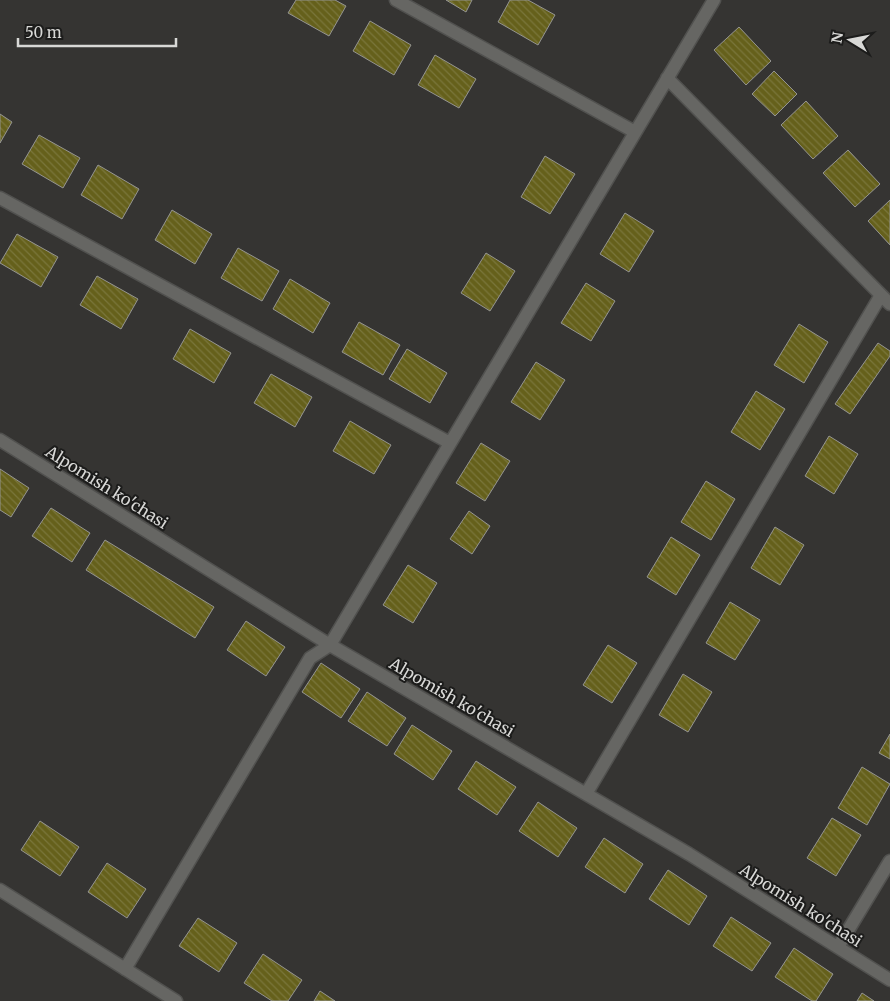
<svg xmlns="http://www.w3.org/2000/svg" width="890" height="1001" viewBox="0 0 890 1001" font-family="Merriweather,serif">
<defs>
<pattern id="building-back-hatch" width="6" height="6" patternUnits="userSpaceOnUse" patternTransform="scale(1.25)"><rect width="6" height="6" fill="#65601b"/><path d="M-1 5l2 2M0 0l6 6M5-1l2 2" fill="none" stroke="#7a763b"/></pattern>
</defs>
<rect width="100%" height="100%" fill="#353432"/>
<path fill="url(#building-back-hatch)" stroke="#949491" d="M296,0H335L346,6L329,36L288,13Z
M446,0H472L466,12Z
M510,0H528L555,15L538,45L498,22Z
M370,21L411,45L394,75L353,51Z
M739,27L771,61L746,85L714,50Z
M435,55L476,79L459,108L418,85Z
M774,71L797,94L775,116L752,94Z
M806,101L838,136L813,159L781,125Z
M0,114L12,122L0,143Z
M39,135L80,158L63,188L22,164Z
M848,150L880,184L855,207L823,173Z
M545,156L575,174L550,214L521,197Z
M98,165L139,189L122,219L81,195Z
M890,200V245L868,221Z
M172,210L212,234L195,264L155,240Z
M625,213L654,231L629,272L600,254Z
M17,234L58,257L41,287L0,263Z
M238,248L279,271L262,301L221,278Z
M486,253L515,271L490,311L461,293Z
M97,276L138,299L121,329L80,305Z
M290,279L330,303L313,333L273,309Z
M586,283L615,301L591,341L561,323Z
M359,322L400,345L383,375L342,352Z
M799,324L828,342L804,383L774,365Z
M190,329L231,353L214,383L173,359Z
M878,343L890,351V356L850,414L835,404Z
M407,349L447,373L430,403L389,379Z
M536,362L565,380L540,420L511,402Z
M271,374L312,397L295,427L254,403Z
M756,391L785,409L760,450L731,432Z
M350,421L391,445L374,474L333,451Z
M829,436L858,454L834,494L805,476Z
M481,443L510,461L485,501L456,483Z
M0,469L29,488L11,517L0,510Z
M706,481L735,499L711,540L681,522Z
M51,508L90,533L72,562L32,536Z
M469,511L490,526L472,554L450,539Z
M775,527L804,545L780,585L751,568Z
M671,537L700,555L676,595L647,577Z
M105,540L214,607L195,638L86,570Z
M408,565L437,583L413,623L383,605Z
M730,602L760,620L735,660L706,643Z
M246,621L285,647L266,676L227,650Z
M608,645L637,663L612,703L583,685Z
M321,663L360,689L341,718L302,692Z
M683,674L712,692L688,732L659,715Z
M367,692L406,718L387,746L348,721Z
M412,725L452,751L433,780L394,754Z
M890,734V759L879,753Z
M476,761L516,787L497,815L458,789Z
M862,767L890,784L867,825L838,808Z
M538,802L577,828L558,857L519,831Z
M832,818L861,835L836,876L807,858Z
M40,821L79,847L60,876L21,850Z
M604,838L643,864L625,893L585,867Z
M107,863L146,889L127,918L88,892Z
M668,870L707,896L689,925L649,899Z
M731,917L771,943L752,971L713,946Z
M198,918L237,943L219,972L179,946Z
M794,948L833,974L816,1001H812L775,977Z
M263,954L302,980L288,1001H272L244,983Z
M320,991L335,1001H314Z
M862,993L874,1001H857Z"/>
<g fill="none" stroke-linecap="round" stroke-linejoin="round">
<defs>
<path id="street" d="M396,0L635,132
M667,78L890,304
M0,198L450,443
M0,440L330,645L689,854L890,980
M586,794L881,295
M0,890L176,1001
M838,947L890,861
M125,969L310,658L330,645L714,0"/>
</defs>
<use href="#street" stroke="#51514f" stroke-width="15"/>
<use href="#street" stroke="#666663" stroke-width="12"/>
</g>
<g text-anchor="middle" dominant-baseline="central" stroke-width="4" stroke-linejoin="round" paint-order="stroke">
<g font-size="16" fill="#d8d8d6" stroke="#1c1c1b">
<text transform="translate(107 487) rotate(32)">Alpomish ko'chasi</text>
<text transform="translate(452 697) rotate(30)">Alpomish ko'chasi</text>
<text transform="translate(801 905) rotate(32)">Alpomish ko'chasi</text>
</g>
</g>
<g transform="translate(850 40) rotate(280)" stroke="#1c1c1b" stroke-width="4" paint-order="stroke">
<path d="M0-4L9 19L0 12L-9 19Z" fill="#d8d8d6"/>
<text y="-8" font-size="14" font-weight="bold" text-anchor="middle" fill="#d8d8d6">N</text>
</g>
<path d="M18 38v8h158v-8" fill="none" stroke="#d8d8d6" stroke-width="2.5"/>
<text x="25" y="38" font-size="15" fill="#d8d8d6" stroke="#1c1c1b" stroke-width="4" paint-order="stroke">50 m</text>
</svg>
